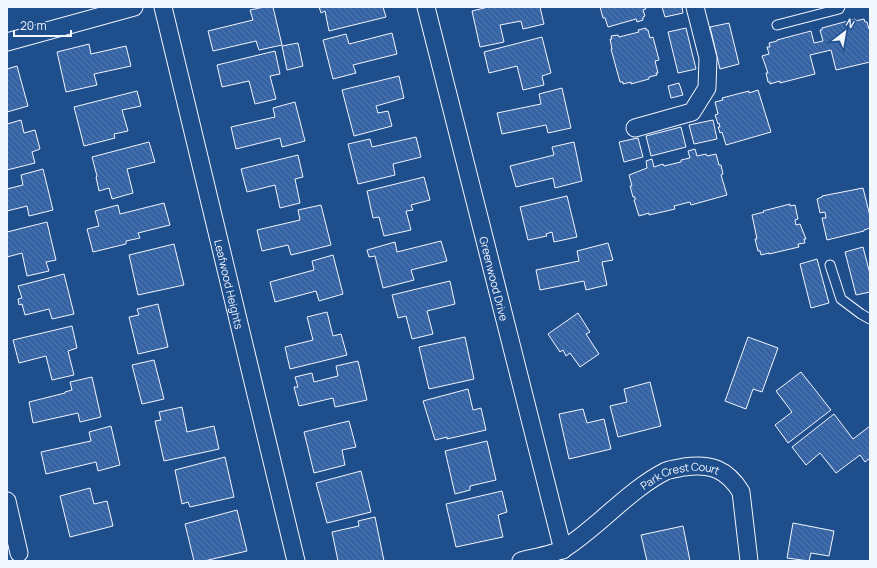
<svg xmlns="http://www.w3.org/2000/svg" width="877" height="568" viewBox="0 0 877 568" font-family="Manrope,sans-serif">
<defs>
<pattern id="building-back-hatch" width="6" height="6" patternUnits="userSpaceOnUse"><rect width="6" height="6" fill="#3563a3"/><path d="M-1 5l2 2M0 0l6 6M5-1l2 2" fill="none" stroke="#537ab1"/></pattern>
</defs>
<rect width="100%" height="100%" fill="#1f4e8c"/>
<path fill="url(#building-back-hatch)" stroke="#f2f6ff" d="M264,7H273L282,45L259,50L256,41L213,51L208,31L253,20L250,10Z
M319,7H383L386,17L329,31L325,11L321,13Z
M488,7H540L544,24L523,29L521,21L500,25L504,42L480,47L472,11Z
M600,7H645L646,9L643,10L645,16L643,17V20L637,22L636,19L608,27L605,18H603Z
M662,7H682L683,13L665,17Z
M855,19V21L864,19L865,22H867L869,29H870V62L836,70L831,50L810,55L815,74L780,83V81L770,84V82H768L766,73H768L762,56L769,54L767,47H770L769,43L777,41V40L811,31L814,43L823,41L820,30H822V28Z
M729,23L739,64L720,69L710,27Z
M646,28V30H648L650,38L653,37L659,60L655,61L658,73H656L657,75L649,77V79L631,84V82L623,84V82H620L611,49H612L610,39H612L611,36L618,35L619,37L639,32L638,30Z
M686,28L696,69L678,73L668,32Z
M392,33L397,54L353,65L356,73L333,79L323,40L346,34L349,44Z
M542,37L551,73L542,76L544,85L523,90L517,66L489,73L484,52Z
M298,43L303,66L287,70L282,46Z
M89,44L91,54L126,46L131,66L94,74L97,85L66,92L57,52Z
M275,51L280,74L270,76L276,99L255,104L249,81L222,87L217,65Z
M17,66L28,106L7,112V69Z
M399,76L404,98L376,106L378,113L388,111L392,126L354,136L342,90Z
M679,83L683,95L671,98L668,86Z
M562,88L571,128L548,133L546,125L502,134L497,113L541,104L539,94Z
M758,90L771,132L726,145L722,132L720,133L718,127H720L719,123L718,124L715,115L718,114L715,102L723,100L722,98L749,91V93Z
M137,91L141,106L122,110L128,131L114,134L115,138L84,146L74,107Z
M295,102L305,141L282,147L280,138L236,149L231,127L275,117L273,108Z
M21,120L24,133L35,130L40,149L32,152L35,163L7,170V124Z
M713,120L717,139L694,144L689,125Z
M681,127L686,147L651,156L646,136Z
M416,137L421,157L393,164L395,175L358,184L348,144L370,139L372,147Z
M638,138L643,157L624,162L619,142Z
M149,142L155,162L127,169L133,193L112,199L109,188L99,191L96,177L97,176L92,157Z
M574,142L582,181L555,188L553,178L516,187L510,166L554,155L552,147Z
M695,149L697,156L706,154L707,156L716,154L719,165H721L723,174L721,175L727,195L691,205L690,202L674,206L675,209L649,215V213L639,216L634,200H635V197H633L630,186H632L629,175L647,168L646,161L652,159L654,167L663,164L664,166L681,162V160L690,158L688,151Z
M298,155L303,177L295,179L300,203L280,208L275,185L247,192L241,169Z
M43,169L53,210L29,216L27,206L7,211V189L23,185L21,175Z
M424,177L430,200L411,205L413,210L406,211L411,230L384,236L379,217L373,218L367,191Z
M863,188L870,216V228L864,230V231L827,240L822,218H826L825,212L820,213L817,199L822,197V196Z
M567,196L577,237L554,242L552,232L546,234L547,236L528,240L520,207Z
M164,203L170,225L138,233L140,238L126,241V244L93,252L87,229L99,226L95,211L118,205L120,214Z
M790,204V206L795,205L798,219L795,220L796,225L800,224L806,239H804L805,243L798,244L799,247L769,254V253L761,255L760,251H758L755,239H757L752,215L764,212L763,211Z
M321,205L331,245L291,255L288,245L262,251L257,230L300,220L298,210Z
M47,222L56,260L46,262L49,271L27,276L22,253L7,257V232Z
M441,241L447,261L411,270L414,280L383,288L375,256L369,257L367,250L395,242L397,252Z
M608,243L613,260L602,262L607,285L586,290L584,281L540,290L536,270L579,261L577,251Z
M174,244L184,285L138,295L129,255Z
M863,247L870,274V292L856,295L845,252Z
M333,255L343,294L319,301L316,291L275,302L270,282L314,270L312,261Z
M817,259L829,303L811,308L800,264Z
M64,274L74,314L52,319L49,309L25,315L22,304L19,305L18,299L22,298L18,286Z
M450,281L455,304L427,311L433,334L412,339L406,316L398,318L392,295Z
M158,304L168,347L138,354L129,317L139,315L137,309Z
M327,312L333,336L341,334L347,355L290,369L285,347L313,340L307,317Z
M578,313L590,332L586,334L599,354L580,367L570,353L566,356L563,350L560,352L548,334Z
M72,326L77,348L68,351L74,375L52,380L46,356L19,363L13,340Z
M465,337L474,379L429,389L419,347Z
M748,337L778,348L762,392L753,389L746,409L725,401Z
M154,360L164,399L142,404L132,365Z
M358,361L367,400L335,407L333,398L299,406L294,387H298L295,377L312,373L314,382L338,376L336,366Z
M801,372L831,410L788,443L775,425L792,412L776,391Z
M92,377L101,417L80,422L78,413L33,423L29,402L65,393V392L72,390L70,382Z
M650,382L661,426L618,437L610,406L627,402L624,389Z
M468,389L473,410L481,408L486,430L447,439V437L435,440L423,401Z
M182,407L187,432L214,426L219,449L164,461L155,421L161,420L159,412Z
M583,409L587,423L604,419L611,449L569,459L559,414Z
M834,414L853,439L870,426V458L865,462L860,455L836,473L820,453L806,465L792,447Z
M349,421L356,447L342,450L345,465L314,473L304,432Z
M111,426L120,465L98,471L96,462L46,474L41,452L91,441L89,432Z
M487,441L496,480L470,486V490L455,494L445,451Z
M225,457L234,497L190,507L188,502L182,504L175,470Z
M361,471L371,512L327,523L316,483Z
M90,488L94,504L107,501L113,526L70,537L60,496Z
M502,491L507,512L498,515L503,537L456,547L446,504Z
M237,510L247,551L204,561H194L185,524Z
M375,517L384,561H338L332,532L359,526L358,521Z
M793,523L834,531L829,556L811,553L809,561L787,558Z
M683,526L690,561H647L641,535Z"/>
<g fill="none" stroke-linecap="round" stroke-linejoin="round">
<defs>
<path id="lane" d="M777,25L839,9L840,7
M830,265L841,299L861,314L870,319"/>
<g id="street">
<path id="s1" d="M163,7L296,561"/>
<path id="s2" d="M426,7L563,550"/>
<path d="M7,42L134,7"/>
<path d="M635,128L692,112L707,88L708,58L695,7"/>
<path d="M7,501L19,553"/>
<path id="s3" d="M521,561C532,558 556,554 565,548C599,526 630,489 666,471C671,469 679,468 684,467C710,463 727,469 741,492L749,561"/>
</g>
</defs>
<use href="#lane" stroke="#f2f6ff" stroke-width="11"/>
<use href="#street" stroke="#f2f6ff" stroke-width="19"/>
<use href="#lane" stroke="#1f4e8c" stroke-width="9"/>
<use href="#street" stroke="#1f4e8c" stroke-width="17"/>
</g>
<g text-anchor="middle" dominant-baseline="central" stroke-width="3" stroke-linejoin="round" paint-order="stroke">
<g font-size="11" fill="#f2f6ff" stroke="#1f4e8c">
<text stroke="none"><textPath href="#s2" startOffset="280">Greenwood Drive</textPath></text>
<text stroke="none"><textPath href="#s1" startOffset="285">Leafwood Heights</textPath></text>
<text stroke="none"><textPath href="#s3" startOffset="186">Park Crest Court</textPath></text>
</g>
</g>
<rect width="877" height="568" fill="none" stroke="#f2f6ff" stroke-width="16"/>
<g transform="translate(845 32) rotate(31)" stroke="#1f4e8c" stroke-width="3" paint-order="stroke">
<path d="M0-3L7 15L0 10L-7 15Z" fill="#f2f6ff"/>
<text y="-6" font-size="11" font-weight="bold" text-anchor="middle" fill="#f2f6ff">N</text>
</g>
<path d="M14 30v6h57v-6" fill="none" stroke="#f2f6ff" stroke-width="2"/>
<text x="20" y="30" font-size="12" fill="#f2f6ff" stroke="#1f4e8c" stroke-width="3" paint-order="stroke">20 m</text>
</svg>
